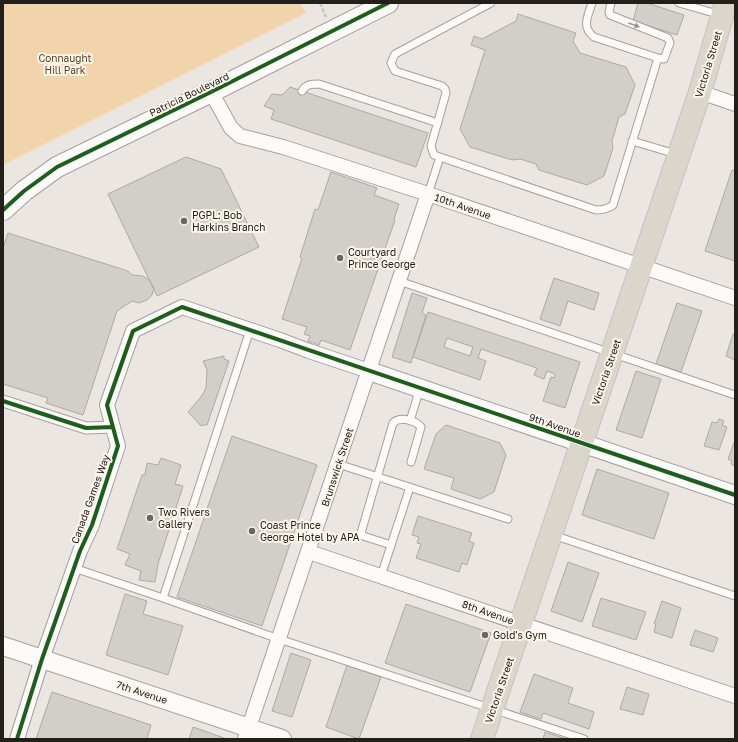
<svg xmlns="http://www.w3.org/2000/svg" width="738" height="742" viewBox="0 0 738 742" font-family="'Golos Text',sans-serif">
<rect width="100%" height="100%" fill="#ebe6e1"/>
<path fill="#f1d4ab" d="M3,3H300L306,13L3,165Z"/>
<path fill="#d2ceca" stroke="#ada9a5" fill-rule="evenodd" d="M638,3H647L684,15L677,35L633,21Z
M518,14L576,33L573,41L580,53L626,67L635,85L625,114L619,117L612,141L613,148L604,176L587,185L539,170L536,164L520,159L512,160L470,147L460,129L485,50L471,45L474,36L482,39L516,21Z
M290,87L428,133L416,167L271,119L274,110L264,106L272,94L282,95Z
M186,157L221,169L259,247L157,296L108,194Z
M732,170L735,171V261L705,251Z
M331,172L377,188L374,195L399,204L394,219L395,220L350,350L321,340L319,345L308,341L310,336L304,334L307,327L282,319L302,258L300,257L315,209L318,210Z
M8,233L128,271L132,275L143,276L149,280L154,288L152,295L147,300L139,303L132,301L117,311L83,415L46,403L48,398L3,384V248Z
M554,278L599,293L594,310L568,301L560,326L540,319Z
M412,293L427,298L422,313L426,315L411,363L392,357Z
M677,303L702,311L681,372L656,364Z
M428,312L580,362L565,408L543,401L551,377L554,378L555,374L547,371L544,379L534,375L537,368L481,349L478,358L486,361L480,380L413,357ZM447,338L473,347L470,356L444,347Z
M733,334L735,335V360L726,356Z
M224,356V359L229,361L207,425H203L201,426L188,412L201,397L206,388L207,370L203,361Z
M636,371L661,379L642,438L616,430Z
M719,419L724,421L722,425L727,427L719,450L704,446L712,422L717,423Z
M446,425L500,443L506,455L494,492L480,499L451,489L454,478L424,469L436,434Z
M232,436L317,465L262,626L177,597Z
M735,440V466L731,464L732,461L728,459Z
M161,458L181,465L175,484L183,486L158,564L155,582L139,580L141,571L125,565L130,554L117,549L142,475H145L147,463L158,465Z
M597,469L669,493L654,539L582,515Z
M418,516L472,533L469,541L474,543L467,565L462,563L459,572L416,558L421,544L417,543L419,537L412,535Z
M568,562L599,573L582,622L551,611Z
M125,594L147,601L143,614L183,626L168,675L106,655Z
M601,598L646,612L636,640L592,626Z
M662,601L681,608L672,638L654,632L656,624H654Z
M406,604L491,633L470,692L385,663Z
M695,630L718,638L713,652L690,645Z
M291,653L311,660L292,717L272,711Z
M347,665L381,677L359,739L326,727Z
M534,674L573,688L568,703L594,712L589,729L543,713L541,719L520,712Z
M627,687L649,694L643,715L620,709Z
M52,692L151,725L147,739H36Z
M193,727L227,739H189Z
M545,732L566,739H543Z"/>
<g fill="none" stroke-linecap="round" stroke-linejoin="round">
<defs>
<path id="service" d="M491,3L395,54L391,63L395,71L442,86L445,89L446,93L431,146L434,155L596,210C603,210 608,209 613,205L658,58
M592,3C588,16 581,27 594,37L658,58L664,59L670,43L668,38L610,15L609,12L611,3
M679,3L721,15
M302,91C306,84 312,84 319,84L438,123
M632,141L676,154
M428,194L440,157
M399,281L735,395
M410,421L420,388
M338,464L508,519
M553,535L735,596
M391,545L363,536L361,533L393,423C400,416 415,420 421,427L411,462
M74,568L163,598L279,639L584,739
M381,576L410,487
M163,598L250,330"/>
<path id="pedestrian" d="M3,401L86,428L113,427"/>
<path id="minor" d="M211,92L231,128L240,136L283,147L428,194L735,298
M700,92L735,104
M309,552L735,696
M17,739L42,659L80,551L92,525L118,446L107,405L133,331L182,307L280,340L309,351L369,371
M245,739L428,194"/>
<path id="tertiary" d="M369,371L735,495
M3,646L282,739"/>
<path id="secondary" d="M3,210L24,191L57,167L211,92L388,3"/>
<path id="trunk" d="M482,739L700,92L726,3"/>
</defs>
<use href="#service" stroke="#a4a19d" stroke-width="9"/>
<use href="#pedestrian" stroke="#a4a19d" stroke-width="13"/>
<use href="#minor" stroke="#a4a19d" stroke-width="16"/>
<use href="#tertiary" stroke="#a4a19d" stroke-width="20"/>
<use href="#secondary" stroke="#a4a19d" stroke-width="22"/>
<use href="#trunk" stroke="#c3c1bf" stroke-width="24"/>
<path stroke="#c8c6c5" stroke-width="2.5" stroke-dasharray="4 2" stroke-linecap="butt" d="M320,3L326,17"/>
<use href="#service" stroke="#fcfbfa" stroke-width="7"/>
<use href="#pedestrian" stroke="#fcfbfa" stroke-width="11"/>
<use href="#minor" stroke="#fcfbfa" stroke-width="14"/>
<use href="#tertiary" stroke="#fcfbfa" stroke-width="18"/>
<use href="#secondary" stroke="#fcfbfa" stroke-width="20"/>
<use href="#trunk" stroke="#dbd6cc" stroke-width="22"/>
<defs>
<path id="cycleway" d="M3,210L24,191L57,167L211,92L388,3
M3,401L86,428L113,427
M17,739L42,659L80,551L92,525L118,446L107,405L133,331L182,307L735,495"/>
</defs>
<use href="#cycleway" stroke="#fcf5eb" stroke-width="6"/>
<use href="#cycleway" stroke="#1b5e20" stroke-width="4"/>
</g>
<defs><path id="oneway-solid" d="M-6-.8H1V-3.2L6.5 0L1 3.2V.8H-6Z"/></defs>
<use fill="#9a9896" href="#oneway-solid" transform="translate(634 25) rotate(20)"/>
<g fill="#696561" stroke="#fcf5eb" stroke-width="1.5">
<circle cx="184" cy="221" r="4"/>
<circle cx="340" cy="258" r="4"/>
<circle cx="150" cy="518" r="4"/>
<circle cx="252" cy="531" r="4"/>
<circle cx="485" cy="635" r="4"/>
</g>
<g text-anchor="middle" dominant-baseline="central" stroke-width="4" stroke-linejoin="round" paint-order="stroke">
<g font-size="10" fill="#5e4520" stroke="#fcf5eb">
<text x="65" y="58">Connaught<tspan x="65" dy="12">Hill Park</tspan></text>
</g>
<g font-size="10" fill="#23201c" stroke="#fcf5eb">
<text transform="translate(708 64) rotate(-73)">Victoria Street</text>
<text transform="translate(189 94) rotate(-26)">Patricia Boulevard</text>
<text transform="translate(463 206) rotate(19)">10th Avenue</text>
<text transform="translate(606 372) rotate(-71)">Victoria Street</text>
<text transform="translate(555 425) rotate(19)">9th Avenue</text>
<text transform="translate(337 467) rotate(-72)">Brunswick Street</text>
<text transform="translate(90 499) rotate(-70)">Canada Games Way</text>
<text transform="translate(488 612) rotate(19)">8th Avenue</text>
<text transform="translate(499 690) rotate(-71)">Victoria Street</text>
<text transform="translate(142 692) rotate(18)">7th Avenue</text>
</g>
<g font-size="10" fill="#23201c" stroke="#fcf5eb" text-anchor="start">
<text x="192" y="215">PGPL: Bob<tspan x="192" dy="12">Harkins Branch</tspan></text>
<text x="348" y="252">Courtyard<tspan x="348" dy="12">Prince George</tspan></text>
<text x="158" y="512">Two Rivers<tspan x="158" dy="12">Gallery</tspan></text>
<text x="260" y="525">Coast Prince<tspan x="260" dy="12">George Hotel by APA</tspan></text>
<text x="493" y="635">Gold's Gym</text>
</g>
</g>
<rect width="738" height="742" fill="none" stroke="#23201c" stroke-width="8"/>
</svg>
